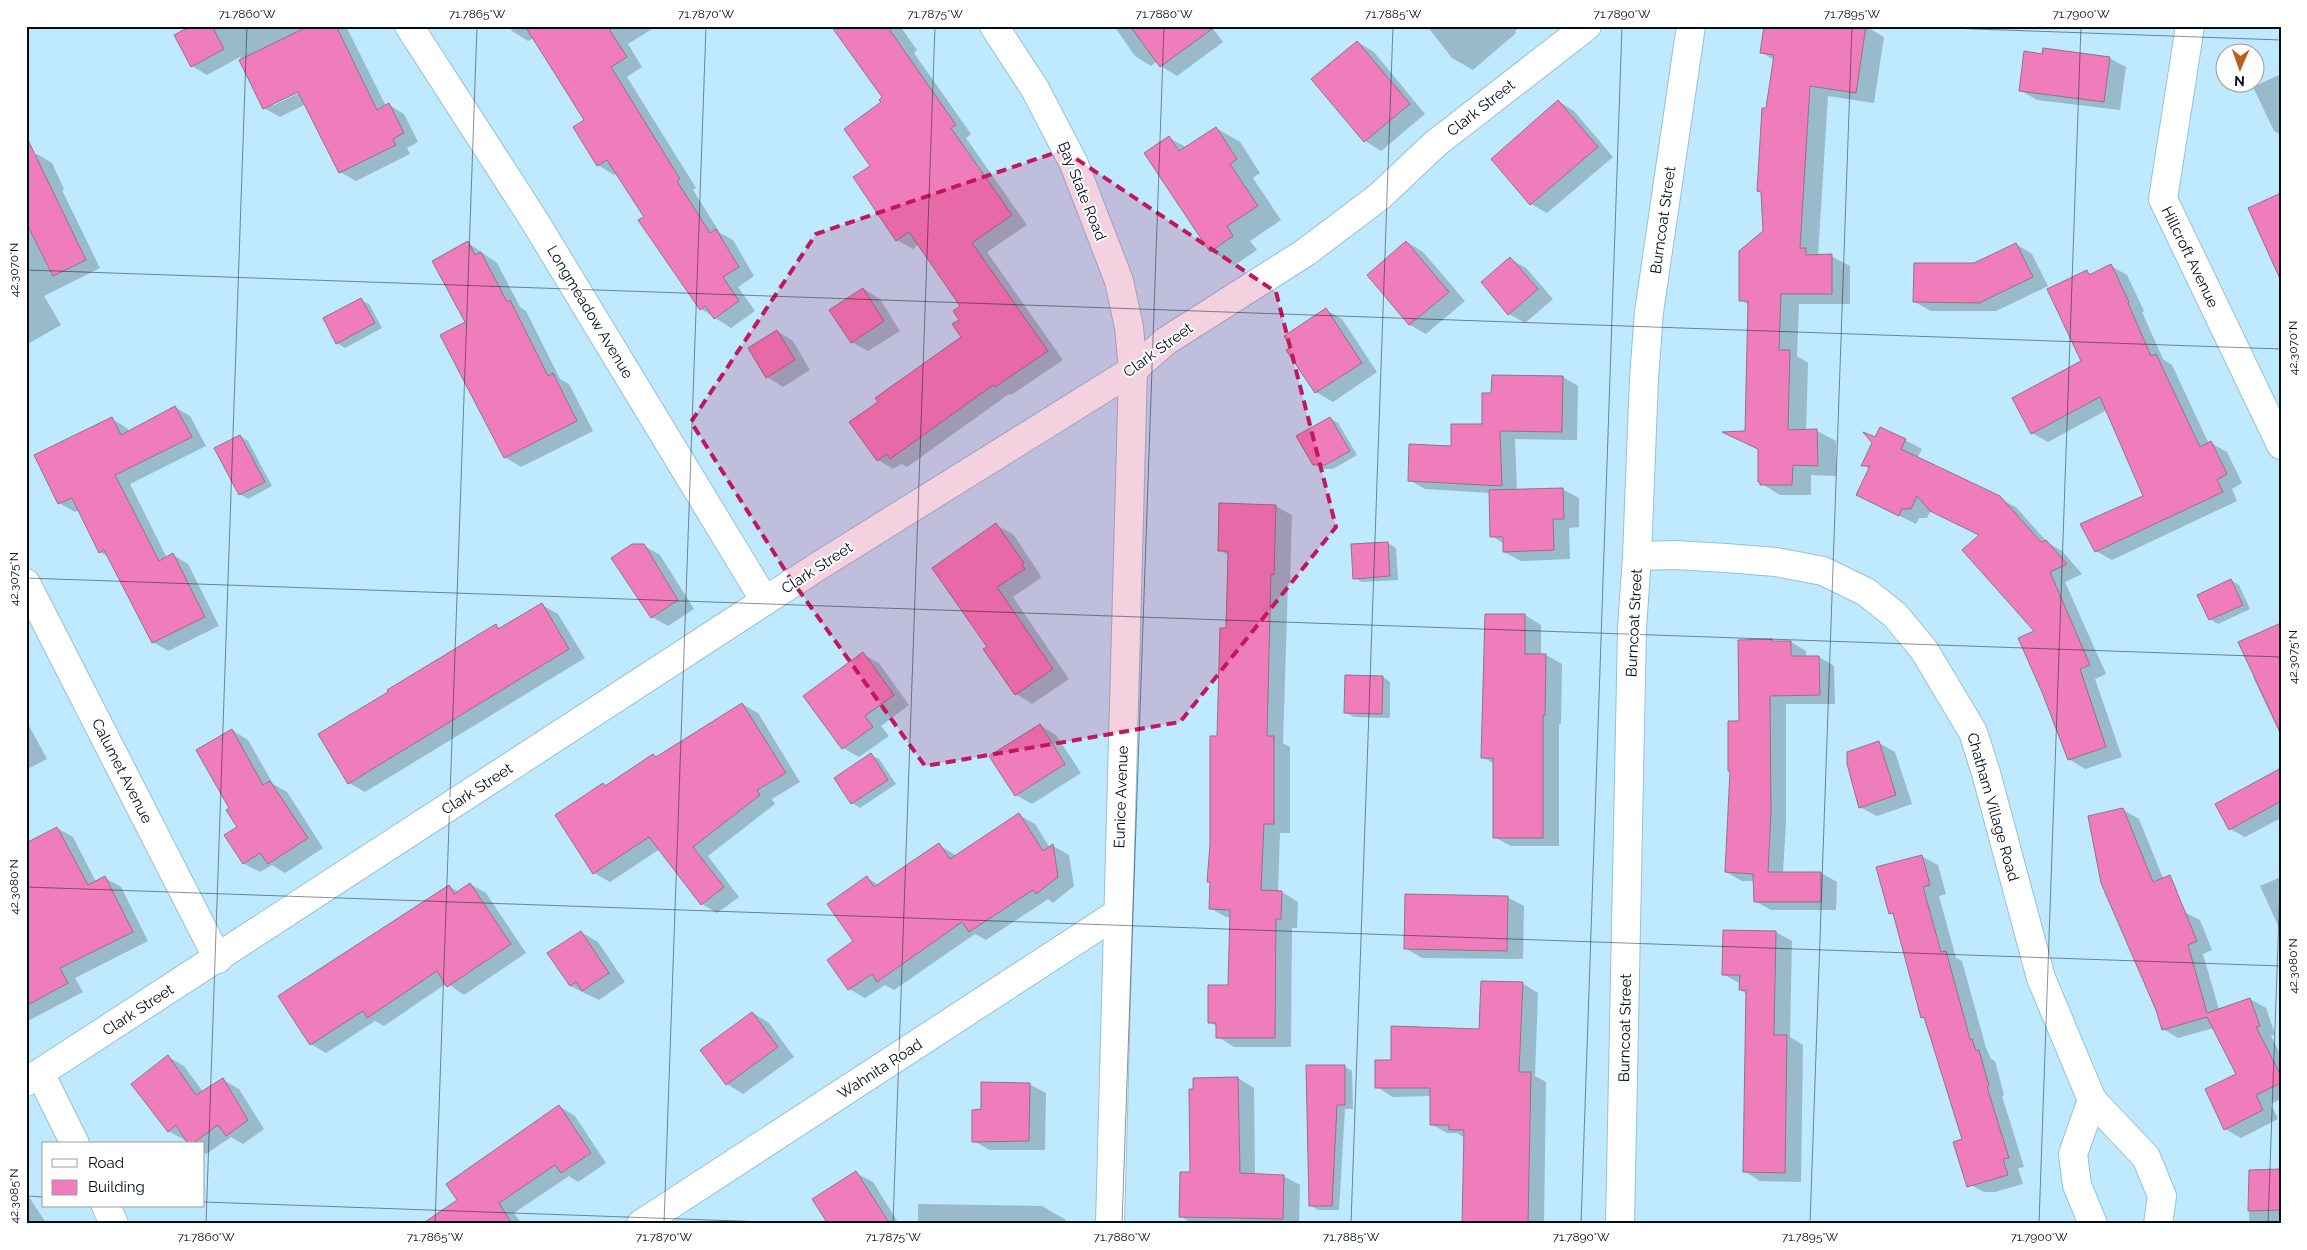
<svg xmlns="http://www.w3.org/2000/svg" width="2307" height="1250" viewBox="0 0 2307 1250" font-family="Raleway,sans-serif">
<rect width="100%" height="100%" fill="#bee9fe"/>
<path fill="#0003" fill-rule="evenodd" d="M194,26H346L386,106L389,105L404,114L418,142L407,148L410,154L356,181L340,172L306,104L280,117L264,108L240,57L207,75L192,66ZM303,88L305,90L272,106V103Z
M509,26H657L628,44L642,67L627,77L696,188L693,190L720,233L733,240L754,276L738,287L755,311L731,328L701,309L617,173L614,175L598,165L586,120L534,38L528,41L512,31Z
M842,26H900L917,50L914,53L971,134L966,138L1027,225L987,252L1063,360L1011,395L1009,394L907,467L902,464L893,469L878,460L880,402L963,338L962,307L919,244L913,249L897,240L872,166L884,98Z
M1114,26H1211L1223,42L1177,76L1161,66L1157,61L1151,66L1135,56Z
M1427,26H1521L1515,31L1516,33L1473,70L1452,58Z
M1865,26L1884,37L1874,103L1828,96L1818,256H1831L1850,266V304H1799L1797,356L1808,363L1806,431H1817L1836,441V476L1811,475V495H1780L1759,482V450L1727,433L1746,432L1749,305L1741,300L1764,232L1763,193L1758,191L1774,60L1761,52Z
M1358,42L1374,52L1425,114L1381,151L1365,141L1313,80Z
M2109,58L2126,67L2120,110L2037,100L2020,90Z
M2281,74V135L2274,131L2253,87Z
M1558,101L1574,111L1613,157L1547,213L1531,204Z
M1216,128L1240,142L1260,173L1253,178L1281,220L1250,241L1257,250L1235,265L1211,251L1169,138L1186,147Z
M37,154L52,163L64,189L62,190L100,268L44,296L61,325L26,345V159Z
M1407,242L1423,252L1465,301L1426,334L1410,325L1368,275Z
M468,243L497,263L520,307L526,311L560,379L569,384L593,431L521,467L505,457L466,323Z
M2016,244L2032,254L2048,286L1996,311H1931L1915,302L1974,264Z
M1510,259L1526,268L1553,299L1525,323L1509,314Z
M2111,266L2127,275L2144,311L2142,312L2163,359L2172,365L2209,444L2211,443L2227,452L2242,483L2232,489L2237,501L2112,560L2096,551L2145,496L2107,410L2048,442L2032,433L2082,362L2087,272L2092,275Z
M864,289L880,299L900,331L868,351L851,342Z
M361,300L369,304L382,328L345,348L337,343Z
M1326,310L1342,319L1377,372L1333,402L1316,392L1288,350Z
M777,331L793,341L810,370L783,387L767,377Z
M1563,377L1578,386L1577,440L1515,439L1517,490L1562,489L1579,498V527L1569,528L1570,559L1521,561L1504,552V544L1492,536L1490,493L1425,489L1409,480L1483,426L1493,394Z
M175,407L190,416L206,446L130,484L167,558L173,555L188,564L219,626L168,651L153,642L109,557L100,552L79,510L75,512L59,503L36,455L112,419L127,428L130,432Z
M1330,418L1338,423L1357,455L1333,469H1322L1314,464Z
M240,436L248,441L272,486L248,499L240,494Z
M1876,439L1905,440L1922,449L1917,458L2016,507L2048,543L2062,551L2082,574L2065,582L2106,674L2095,679L2122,757L2085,769L2069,759L2036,631L1980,536L1931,510L1927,518H1919L1916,524L1857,495L1870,469L1863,465Z
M1275,506L1292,515L1290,583H1288L1283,743L1290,747V833H1280L1278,892H1282L1298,902L1297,928H1292L1291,1047H1234L1218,1037V1027L1209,1022L1229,986L1231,918L1226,917L1210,908L1229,556L1219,550Z
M996,525L1013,534L1039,573L1041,578L1013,597L1069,679L1032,704L1016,694L988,647Z
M1388,543L1396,548L1398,580L1362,582L1355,578Z
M643,545L660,555L694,609L668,626L652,617Z
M2231,580L2239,585L2250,609L2218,624L2210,619Z
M542,605L558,614L585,658L365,792L349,783L496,626L501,629Z
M1525,615L1541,625V655H1546L1562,664L1561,724H1559V846H1511L1494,837L1495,764L1482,757Z
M2281,624V736L2253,677L2255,676Z
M1791,642L1806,651V657H1819L1834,666L1835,704H1786V822L1783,873H1821L1837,882L1836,910H1771L1755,901V881H1742L1726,872L1741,722Z
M863,654L879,663L909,705L881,726L889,736L859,757L843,748Z
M1383,677L1390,682V718L1354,717L1346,713Z
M742,704L758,713L800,782L772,799L775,804L708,856L739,897L717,913L702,904L660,849L610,882L594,873L556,815L603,785L606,786L653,755L657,757Z
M26,720L47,759L26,770Z
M1040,725L1056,735L1081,773L1032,804L1016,795Z
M232,730L248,740L273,784L287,792L323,848L285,873L272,865L260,872L243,863L239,827L230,808Z
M1879,743L1895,752L1912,804L1877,816L1860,807Z
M871,755L879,759L896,784L860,808L852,803L835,779Z
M2281,770V818L2245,837L2230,829Z
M2123,810L2139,819L2165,883L2122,907L2106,897L2089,817Z
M1019,815L1035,824L1050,848L1053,846L1069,855L1074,886L1053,903L1048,899L986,940L975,934L894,990L885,985L865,998L849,989L867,878L879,885L939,845L957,856Z
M57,828L73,837L96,882L105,878L121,887L148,941L75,978L83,992L26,1022V929Z
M1921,856L1938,865L1946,894L1939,896L1956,958L1962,961L1986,1048L1991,1059L1995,1061L2004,1095L2002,1096L2024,1167L2018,1168L2023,1184L1995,1192H1984L1967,1183L1963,1140L1926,1019L1922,1017L1895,916L1890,913Z
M2281,877V932L2260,886Z
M470,884L486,893L526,953L464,995L447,983L384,1026L375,1021L326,1053L311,1044L449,886L459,892Z
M1507,897L1524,906L1523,959L1422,958L1405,948Z
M2184,912L2200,920L2212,950L2203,954L2219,1010L2250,999L2266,1008L2275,1034L2271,1036L2281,1055V1099L2271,1104L2278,1119L2241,1138L2225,1129L2237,1075L2214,1028L2178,1038L2163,1029Z
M581,932L598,942L625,982L599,1000L570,986Z
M1776,932L1792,941L1790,1037L1803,1045L1801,1182L1760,1181L1744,1171L1747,994L1740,990L1741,984L1723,974Z
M1522,983L1538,993L1535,1076L1546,1082L1544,1224H1464L1465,1138L1457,1133H1447L1431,1124V1096L1393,1097L1377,1087L1392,1061L1480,1030Z
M753,1013L769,1023L794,1057L743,1094L727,1084Z
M168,1057L184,1066L203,1092L223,1080L239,1089L264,1129L243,1144L231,1137L206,1154L204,1152V1144H190L186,1139L185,1140L168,1131Z
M1344,1066L1352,1071L1353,1109H1345L1339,1210H1318L1310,1205Z
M1238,1078L1254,1088L1255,1175L1283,1176L1300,1185L1299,1224H1193L1180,1216L1192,1174Z
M1029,1084L1046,1093L1045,1150H990L973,1141L982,1111Z
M559,1106L575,1116L606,1163L578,1182L569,1176L514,1213L522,1224H424L458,1201Z
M2281,1170V1224H2249L2250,1171Z
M856,1173L873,1182L899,1224H829Z
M26,1195L29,1197L47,1224H26Z
M918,1204L1042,1206L1066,1220V1224H918Z
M1716,1223H1765V1224H1716Z"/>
<path fill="#f07dbb" stroke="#967183" d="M191,26H212L224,49L191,67L174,35Z
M309,26H336L377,110L389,103L404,133L393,139L396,145L339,173L298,92L263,109L239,60Z
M525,26H607L627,57L611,67L680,179L677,181L710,233L716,229L739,267L723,277L739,301L714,319L705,306L700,310L638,220L644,217L607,160L597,166L573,127L584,120Z
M831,26H887L956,125L951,128L1012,215L972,243L1048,351L995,387L993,385L890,459L887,454L877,461L849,422L878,402L875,398L961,337L952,324L959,320L953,311L960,306L909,232L896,241L853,177L870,166L844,129L881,102L879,100L882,97Z
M1130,26H1216L1160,67Z
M1764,26H1866L1856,93L1810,86L1800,248H1806V255L1832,254V294H1781L1779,350H1790L1788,430L1817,429L1818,466L1793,465L1792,485H1760V482H1758V449L1722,432L1745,431L1748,301H1739V251L1763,231L1761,192L1757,191L1762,108H1766L1774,55L1760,53Z
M1357,41L1410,104L1364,142L1311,79Z
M2043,48L2110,57L2104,102L2019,91L2024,51L2042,54Z
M1558,100L1598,147L1530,205L1491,159Z
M1216,127L1237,159L1230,164L1258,206L1227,226L1233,236L1210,252L1144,153L1169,136L1179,151Z
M26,136L86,260L53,276L26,222Z
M2281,193V281L2248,208Z
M468,241L475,255L481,252L507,302L510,300L548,376L553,373L577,421L504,458L440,335L465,322L432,261Z
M1406,241L1449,292L1409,325L1367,275Z
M2016,243L2033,277L1979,303L1913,302L1914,263H1974Z
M1510,257L1538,289L1508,315L1481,282Z
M2111,264L2129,302L2128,303L2151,356L2156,354L2200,447L2211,441L2227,474L2217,480L2223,492L2095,552L2080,524L2143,496L2100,397L2031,434L2012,398L2081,361L2047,289L2087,270L2089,275Z
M863,288L884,321L851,343L829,310Z
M361,298L375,323L336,344L323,318Z
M1326,308L1362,363L1315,393L1286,350L1291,347L1284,336Z
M777,330L795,360L766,378L748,348Z
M1492,375L1563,376L1562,432L1500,431L1502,486L1408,481L1409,444L1451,446V424H1482V393H1491Z
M175,406L192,437L115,475L159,561L173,553L205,617L152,643L104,550L99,553L72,498L58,504L34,455L112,417L121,435Z
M1330,417L1350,451L1325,465H1313L1296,436Z
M1880,427L1906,439L1901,449L2000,496L2041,542L2046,540L2067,564L2050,572L2090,665L2080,669L2106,747L2068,760L2042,692L2018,638L2034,631L1962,550L1979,535L1930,511L1917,496L1911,509H1902L1899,516L1856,495L1870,466H1861L1872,443L1863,432L1875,437Z
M240,435L265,482L239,495L214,448Z
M1563,488L1564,519H1553L1554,550L1503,552V537H1490L1489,490Z
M1219,503L1276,505L1274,575L1271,574L1267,736H1274V824H1264L1261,890L1282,891L1281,919H1276L1275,1038H1216V1023H1208V985H1228L1230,910L1209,909L1210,882H1207L1210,845V736H1217L1220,628H1226L1228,551H1218Z
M996,523L1024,563L1022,564L1025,569L997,587L1053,669L1015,695L983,649L987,647L932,568Z
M1388,542L1390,576L1353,579L1351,544Z
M632,544H644L678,600L651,618L611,558Z
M2231,579L2243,605L2209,620L2197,595Z
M542,603L569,649L348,784L318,734L388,692L387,690L496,624L498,629Z
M1485,614H1525V654H1546L1545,715H1543V838H1493V758H1481Z
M2281,623V734L2238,642Z
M1772,639V641H1791V656H1819L1820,695L1770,696L1771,813L1768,872H1821V902H1754L1753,874L1725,872L1730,771H1728V721H1739L1738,640Z
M863,652L894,695L865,716L873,727L842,749L803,696Z
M1345,675L1383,676L1382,714L1344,713Z
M742,703L786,773L757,790L760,795L693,847L724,887L701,905L649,837L593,874L555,815L603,783L605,786L653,754L656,757Z
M1040,724L1065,764L1015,796L989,756Z
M232,729L263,785L270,781L308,838L268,864L260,853L243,864L224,835L237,827L226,810L229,808L196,750Z
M1879,741L1896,795L1859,808L1847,764V752Z
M871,753L888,780L851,804L834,778Z
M2281,768V801L2229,830L2215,804Z
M2123,808L2153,882L2170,875L2197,941L2188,945L2207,1013L2250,998L2260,1026L2256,1027L2281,1076V1083L2256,1095L2263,1110L2224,1130L2205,1089L2236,1074L2207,1017L2162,1030L2156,1010L2101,883L2088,816Z
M1019,813L1043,851L1053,844L1058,877L1036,894L1033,890L969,932L962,922L877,982L872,974L848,990L827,960L853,941L827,904L867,876L874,887L939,843L950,859Z
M57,827L88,885L105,876L133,932L60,968L68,983L26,1006V843Z
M1922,855L1930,885L1923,887L1941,952L1946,951L1970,1039H1972L1976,1051L1979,1050L1989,1086L1987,1087L2009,1158L2003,1159L2008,1175L1967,1187L1953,1142L1962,1139L1924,1017L1921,1018L1893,913L1889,914L1876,867Z
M470,883L511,944L447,987L437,971L367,1018L363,1011L310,1045L278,996L449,885L454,894Z
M1405,894L1508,896L1507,951L1404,949Z
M1723,930L1776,931L1774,1035H1787L1785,1173L1743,1172L1746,990H1739L1740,975H1722Z
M581,931L609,973L582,991L576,982L570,986L547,953Z
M1481,981L1523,982L1519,1072H1531L1528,1224H1462L1464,1130H1449V1125H1430V1088H1375V1060H1391V1026L1479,1029Z
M752,1012L778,1047L726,1085L700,1050Z
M168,1055L196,1095L223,1078L248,1120L226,1136L218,1125L192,1144H188L176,1125L168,1132L131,1084Z
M1306,1065H1345V1105H1337L1332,1206H1309Z
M1238,1077L1240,1173L1284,1175L1283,1219L1179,1217L1180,1172H1190L1189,1089H1193V1078Z
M981,1082L1030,1083L1029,1141L972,1142V1110L981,1109Z
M559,1105L591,1153L561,1173L555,1165L499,1203L512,1224H422L457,1200L446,1184Z
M2281,1169V1210L2248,1211L2249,1170Z
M856,1171L890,1224H828L812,1199Z"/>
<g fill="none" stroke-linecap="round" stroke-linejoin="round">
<defs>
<path id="minor" d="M409,26L534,220L765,601
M994,26L1035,89L1074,164L1119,281L1129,327L1133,370L1110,1224
M2190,26L2163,199L2281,445
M1637,556L1675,555L1726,558L1776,562L1823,571L1866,592L1895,615L1924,650L1973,732L1986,773L2041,978L2092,1100L2146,1157L2162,1196L2158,1224
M26,583L218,959
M40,1073L75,1144
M2092,1100L2073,1154L2077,1185L2093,1224
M106,1206L114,1224
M641,1224L1118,913"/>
<path id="tertiary" d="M26,1082L817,567L1133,370L1166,341L1306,252L1380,196L1435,144L1587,26"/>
<path id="secondary" d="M1620,1224L1632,628L1637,556L1644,378L1649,312L1691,26"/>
</defs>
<use href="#minor" stroke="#97c1d5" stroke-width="30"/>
<use href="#tertiary" stroke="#97c1d5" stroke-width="30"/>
<use href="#secondary" stroke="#97c1d5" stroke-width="30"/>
<use href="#minor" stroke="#fff" stroke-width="28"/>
<use href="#tertiary" stroke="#fff" stroke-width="28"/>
<use href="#secondary" stroke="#fff" stroke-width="28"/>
</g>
<path fill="#c2185b" fill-opacity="0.2" stroke="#c2185b" stroke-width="4" stroke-dasharray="10 6" stroke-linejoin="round" d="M1063,150L1276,292L1336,527L1180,722L925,766L790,578L691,422L816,234Z"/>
<path fill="none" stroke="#010d14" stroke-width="1" stroke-opacity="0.45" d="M1893,26L2281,40M26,270L2281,349M26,578L2281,657M26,887L2281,966M26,1196L44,1197M204,1202L823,1224M206,1224L247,26M435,1224L477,26M664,1224L706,26M893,1224L935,26M1122,1224L1164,26M1351,1224L1393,26M1581,1224L1622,26M1810,1224L1852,26M2039,1224L2081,26M2268,1224L2281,860"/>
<g text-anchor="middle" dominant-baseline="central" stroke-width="4" stroke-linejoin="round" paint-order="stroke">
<g font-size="15" fill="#010d14" stroke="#fff">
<text transform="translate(1481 108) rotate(-38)">Clark Street</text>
<text transform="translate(1082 191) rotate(68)">Bay State Road</text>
<text transform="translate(1663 220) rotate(-82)">Burncoat Street</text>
<text transform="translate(2190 257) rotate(64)">Hillcroft Avenue</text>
<text transform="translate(590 312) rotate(59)">Longmeadow Avenue</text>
<text transform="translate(1158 350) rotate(-36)">Clark Street</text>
<text transform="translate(817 568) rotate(-33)">Clark Street</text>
<text transform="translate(1634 623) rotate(-87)">Burncoat Street</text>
<text transform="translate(122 771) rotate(63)">Calumet Avenue</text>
<text transform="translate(477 789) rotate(-33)">Clark Street</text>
<text transform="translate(1121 797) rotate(-88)">Eunice Avenue</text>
<text transform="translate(1993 807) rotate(74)">Chatham Village Road</text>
<text transform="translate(138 1010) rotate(-33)">Clark Street</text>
<text transform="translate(1625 1028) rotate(-89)">Burncoat Street</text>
<text transform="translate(880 1069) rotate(-33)">Wahnita Road</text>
</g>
</g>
<rect width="2307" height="1250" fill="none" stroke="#ffffff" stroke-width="55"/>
<rect x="42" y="1142" width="162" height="65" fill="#ffffff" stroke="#999ea1"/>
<rect x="52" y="1159" width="25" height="8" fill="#ffffff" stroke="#999ea1"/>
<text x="88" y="1168" font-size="15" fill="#010d14">Road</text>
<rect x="52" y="1180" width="25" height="15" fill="#f07dbb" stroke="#999ea1"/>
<text x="88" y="1192" font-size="15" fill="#010d14">Building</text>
<g transform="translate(2240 68) rotate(182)"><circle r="24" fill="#ffffff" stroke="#999ea1"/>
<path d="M0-4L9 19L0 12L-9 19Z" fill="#be5d1f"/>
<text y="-8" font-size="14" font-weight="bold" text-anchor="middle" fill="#010d14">N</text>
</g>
<rect x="28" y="28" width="2252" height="1194" fill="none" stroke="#010d14" stroke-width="2"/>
<g font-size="12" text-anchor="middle" fill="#010d14">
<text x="247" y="18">71.7860°W</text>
<text x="477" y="18">71.7865°W</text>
<text x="706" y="18">71.7870°W</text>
<text x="935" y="18">71.7875°W</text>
<text x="1164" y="18">71.7880°W</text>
<text x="1393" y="18">71.7885°W</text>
<text x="1622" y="18">71.7890°W</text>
<text x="1852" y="18">71.7895°W</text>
<text x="2081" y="18">71.7900°W</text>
<text transform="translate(14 270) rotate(-90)" y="4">42.3070°N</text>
<text transform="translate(2293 348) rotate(-90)" y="4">42.3070°N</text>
<text transform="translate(14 579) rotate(-90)" y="4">42.3075°N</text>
<text transform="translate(2293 657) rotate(-90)" y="4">42.3075°N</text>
<text transform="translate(14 887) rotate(-90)" y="4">42.3080°N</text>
<text transform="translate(2293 966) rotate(-90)" y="4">42.3080°N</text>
<text transform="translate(14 1196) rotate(-90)" y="4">42.3085°N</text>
<text x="206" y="1241">71.7860°W</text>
<text x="435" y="1241">71.7865°W</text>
<text x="664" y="1241">71.7870°W</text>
<text x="893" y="1241">71.7875°W</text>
<text x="1122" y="1241">71.7880°W</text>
<text x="1351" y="1241">71.7885°W</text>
<text x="1581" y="1241">71.7890°W</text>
<text x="1810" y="1241">71.7895°W</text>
<text x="2039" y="1241">71.7900°W</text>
</g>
</svg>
